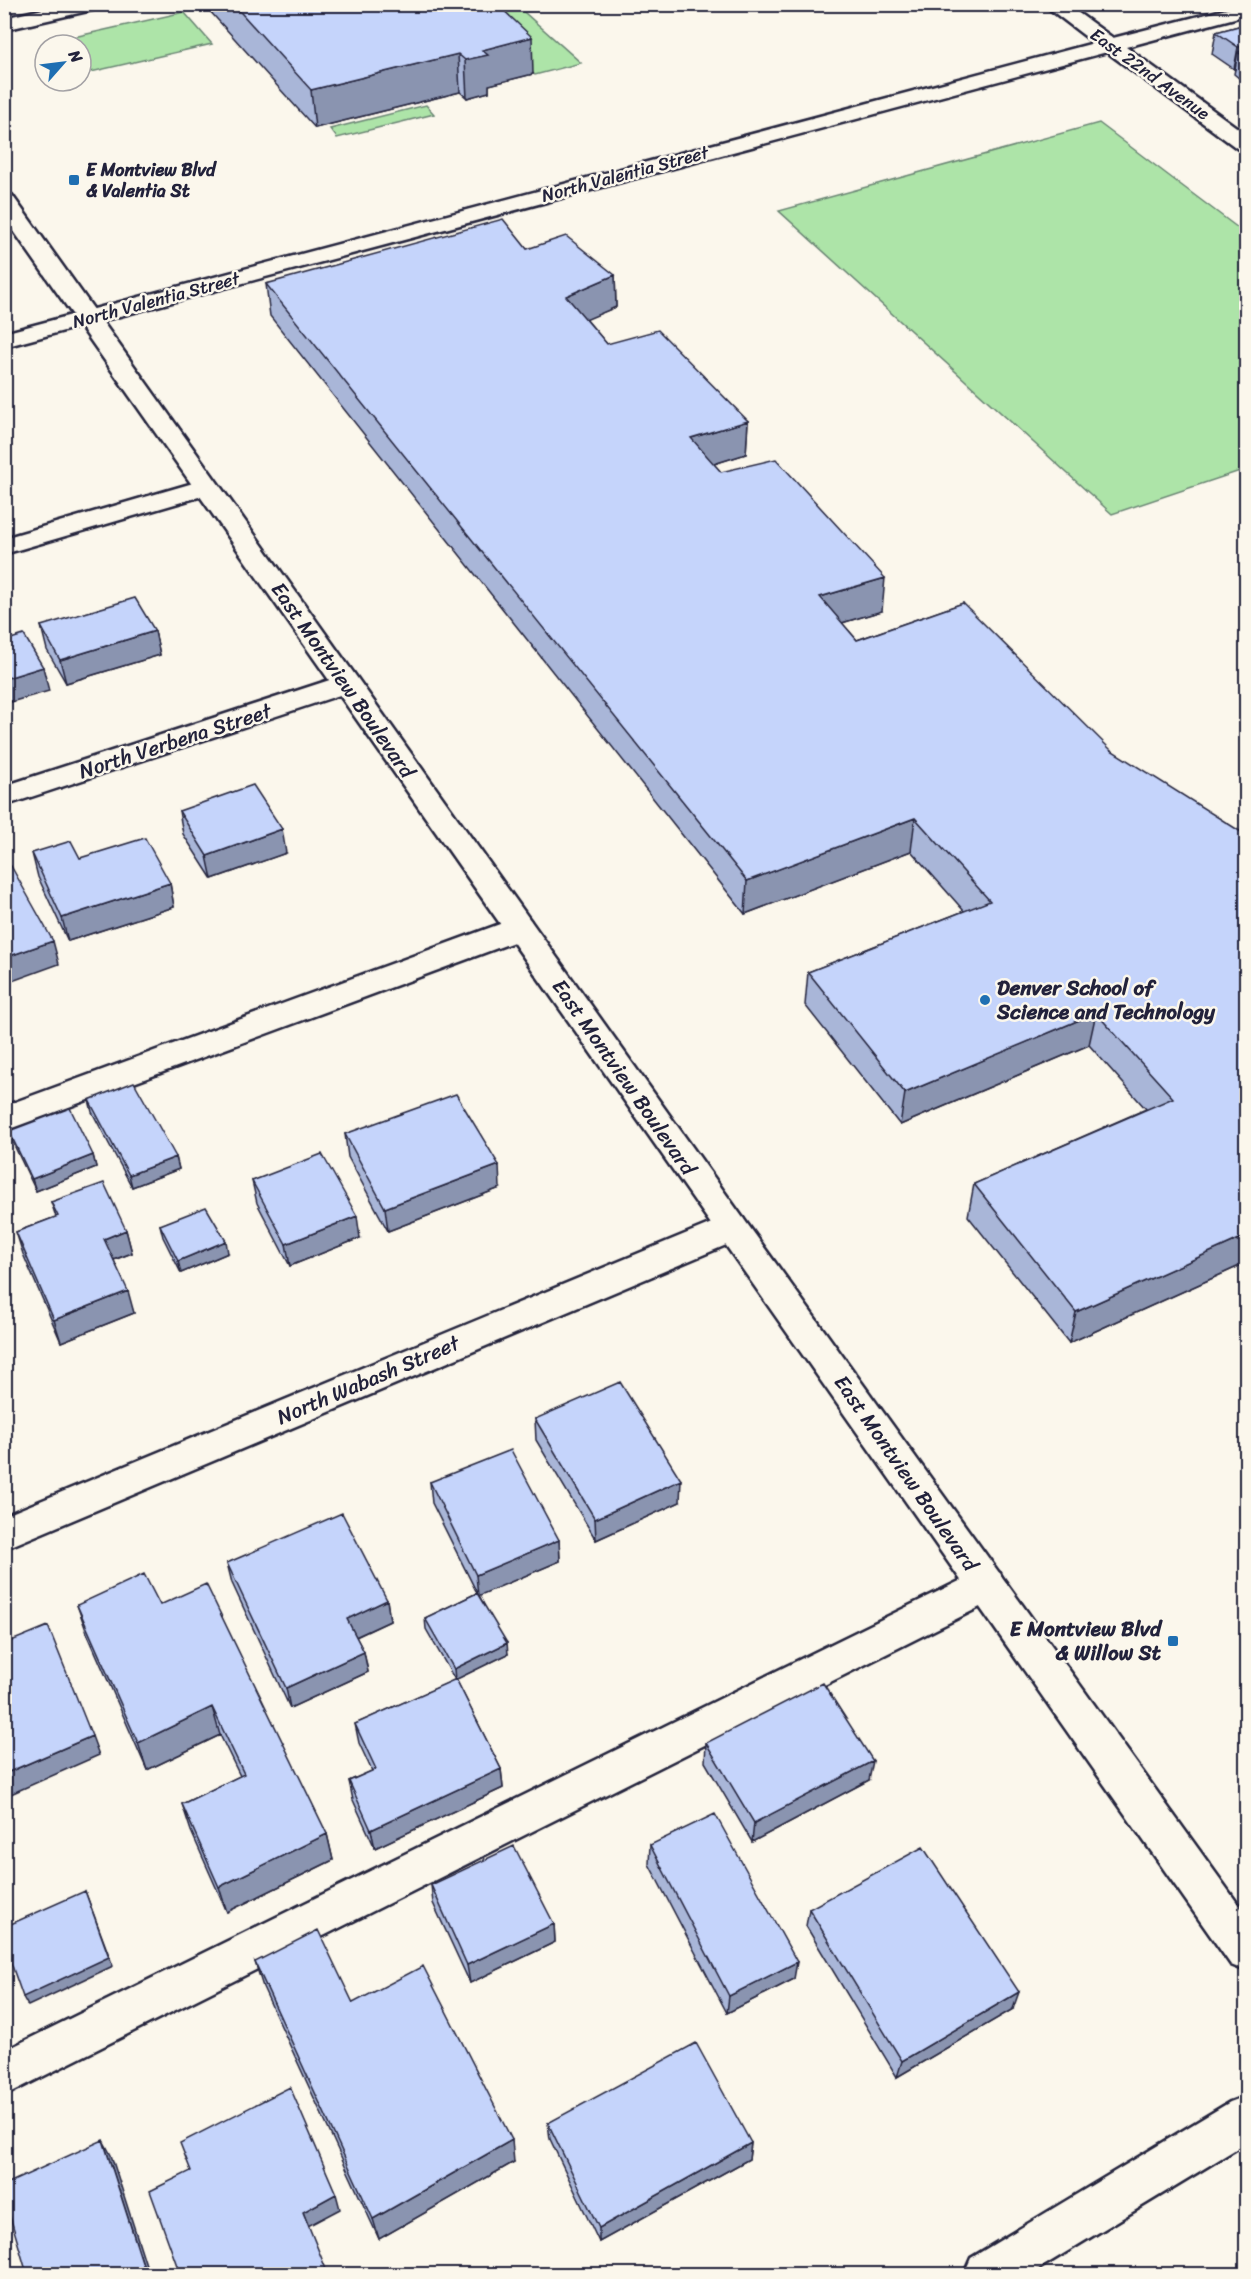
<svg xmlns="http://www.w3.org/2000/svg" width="1251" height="2279" viewBox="0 0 1251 2279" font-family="Sriracha,sans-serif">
<rect width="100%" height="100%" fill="#fbf7ec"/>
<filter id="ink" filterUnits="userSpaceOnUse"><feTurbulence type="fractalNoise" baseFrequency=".0167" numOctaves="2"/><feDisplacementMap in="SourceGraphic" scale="12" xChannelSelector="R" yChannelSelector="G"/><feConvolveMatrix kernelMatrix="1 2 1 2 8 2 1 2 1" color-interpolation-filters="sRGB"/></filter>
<g filter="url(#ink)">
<path fill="#ade4a8" stroke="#688372" stroke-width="1.5" d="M460,5H516L581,63L535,75Z
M184,12L212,44L91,72L81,59V45H70L65,39Z
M426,105L434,114L337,138L330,129Z
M1099,123L1246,234V469L1112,514L779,211Z"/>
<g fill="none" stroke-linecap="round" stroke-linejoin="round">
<defs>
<path id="minor" d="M65,4H104L101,8L4,30V18Z
M1043,4H1066L1113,38L1246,4V15L1126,47L1246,134V150L1238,149L1107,52L4,347V333L1094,43Z
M207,479L216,482L220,487L216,492L4,554V538Z
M345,675L355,678L359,684L355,690L4,806V786Z
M519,917L530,920L534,928L530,936L4,1131V1106Z
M731,1215L743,1218L748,1228L743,1238L4,1549V1516Z
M986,1568L1000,1573L1005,1585L1000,1597L4,2096V2051Z
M1246,2096V2143L1030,2274H964L971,2258L1230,2102Z"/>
<path id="major" d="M4,194L12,195L743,1218L1246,1915V1971L1231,1965L4,217Z"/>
</defs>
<use href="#minor" stroke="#22223b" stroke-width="5"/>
<use href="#major" stroke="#22223b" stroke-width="5"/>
<use href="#minor" fill="#fbf7ec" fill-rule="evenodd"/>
<use href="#major" fill="#fbf7ec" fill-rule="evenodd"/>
</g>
<path fill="#a9b6d8" stroke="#22223b" stroke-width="1.5" d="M207,4H497L533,74L489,85V92L467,98L460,92L315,128L207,8Z
M1246,24V84L1234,74L1235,69H1234L1212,54L1216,32Z
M527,249L615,275L616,307L586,319L607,344L748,421L746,454L714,464L721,472L882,611L842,623L857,640L963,603L1246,1263L1069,1343L968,1216L974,1184L1146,1109L1089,1045L900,1125L805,1005L808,972L964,911L911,851L745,914L270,316L266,284Z
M41,626L155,631L160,655L66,683L47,650Z
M179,811L286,853L212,879L183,834Z
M32,853L80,858L170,883L174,907L68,941L38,877Z
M89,1100L176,1157L179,1169L132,1187L92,1112Z
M9,1131L93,1155L96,1167L36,1191L13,1143Z
M345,1134L500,1188L388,1231L348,1157Z
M252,1181L360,1238L290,1266L257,1203Z
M51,1202L126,1230L132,1253L114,1260L134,1313L61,1342L23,1254L16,1232L56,1217Z
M160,1225L228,1253L181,1273L163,1237Z
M535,1419L680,1502L596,1540L536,1440Z
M430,1482L559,1540L560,1561L479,1595L508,1654L456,1679L501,1769L503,1788L375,1848L353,1800L349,1781L372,1771L359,1743L355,1724L455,1680L426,1629L425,1618L477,1593L432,1503Z
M1246,1489V1513L1240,1505Z
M227,1563L387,1600L390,1621L356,1637L364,1652L368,1672L290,1708L232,1583Z
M77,1605H160L327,1834L333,1860L227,1912L191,1831L182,1804L240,1776L220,1735L147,1770L87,1633Z
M706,1743L869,1780L752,1842L705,1762Z
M650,1845L794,1979L727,2013L649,1864Z
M431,1885L554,1924L555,1942L470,1983L433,1903Z
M809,1909L1013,2009L897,2077L806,1926Z
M255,1962L514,2162L379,2239L263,1987Z
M548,2123L751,2143L749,2159L599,2242L550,2139Z"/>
<path fill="#8a94b0" stroke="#22223b" stroke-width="1.5" d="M532,37L533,74L489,85V92L467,98L465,60L482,50Z
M1246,45V58L1238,52L1235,69H1234L1238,47Z
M458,54L460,92L315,128L311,90Z
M615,275L616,307L567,328L566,296Z
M748,421L746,454L691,471V438Z
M885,578L882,611L818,630L820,597Z
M155,631L160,655L66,683L60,660Z
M43,667L49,691L4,704V679Z
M915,818L911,851L745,914L747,881Z
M282,829L286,853L212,879L207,856Z
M170,883L174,907L68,941L62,918Z
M53,941L59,964L4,984V958Z
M1096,1013L1089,1045L900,1125L905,1093Z
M93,1155L96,1167L36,1191L32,1179Z
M176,1157L179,1169L132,1187L129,1175Z
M499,1165L500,1188L388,1231L385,1208Z
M357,1216L360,1238L290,1266L286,1244Z
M126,1230L132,1253L110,1261L104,1239Z
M1246,1236V1263L1069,1343L1076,1312Z
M226,1241L228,1253L181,1273L178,1261Z
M128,1291L134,1313L61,1342L54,1320Z
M681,1480L680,1502L596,1540L595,1519Z
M559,1540L560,1561L478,1596L476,1575Z
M387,1600L390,1621L351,1639L347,1619Z
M507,1643L508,1654L455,1680L454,1669Z
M364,1652L368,1672L290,1708L286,1688Z
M212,1707L220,1735L147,1770L138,1743Z
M92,1736L99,1755L4,1797V1774Z
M873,1761L869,1780L752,1842L754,1823Z
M501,1769L503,1788L375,1848L371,1830Z
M327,1834L333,1860L227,1912L219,1887Z
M85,1891L113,1966L28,2006L23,1997Z
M554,1924L555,1942L470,1983L467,1965Z
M797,1962L794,1979L727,2013L729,1996Z
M1019,1992L1013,2009L897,2077L902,2061Z
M103,2140L111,2155L149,2274H146Z
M512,2140L514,2162L379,2239L373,2219Z
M751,2143L749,2159L599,2242V2228Z
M336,2194L340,2209L308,2226L303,2212Z"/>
<path fill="#c5d4fb" stroke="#22223b" stroke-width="1.5" d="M233,4H497L532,37L482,50L488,55L465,60L458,54L311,90Z
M1246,24V45L1238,47L1216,32Z
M1246,50V58L1238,52Z
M503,219L527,249L566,236L615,275L566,296L607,344L658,330L748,421L691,438L721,472L776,459L885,578L820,597L857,640L963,603L1111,750L1246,835V1236L1076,1312L974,1184L1173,1098L1096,1013L905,1093L808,972L990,901L915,818L747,881L266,284Z
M135,598L155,631L60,660L41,626Z
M24,635L43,667L4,679V641Z
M253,785L282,829L207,856L179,811Z
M145,838L170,883L62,918L32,853L71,841L80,858Z
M11,866L53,941L4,958V868Z
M134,1082L176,1157L129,1175L89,1100Z
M456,1094L499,1165L385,1208L345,1134Z
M70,1108L93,1155L32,1179L9,1131Z
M322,1154L357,1216L286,1244L252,1181Z
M104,1183L126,1230L104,1239L128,1291L54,1320L16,1232L58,1216L51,1202Z
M206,1207L226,1241L178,1261L160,1225Z
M620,1382L681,1480L595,1519L535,1419Z
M511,1450L559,1540L476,1575L430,1482Z
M342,1513L387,1600L347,1619L364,1652L286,1688L227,1563Z
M144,1574L160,1605L206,1584L327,1834L219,1887L182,1804L244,1774L212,1707L138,1743L77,1605Z
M477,1593L507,1643L454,1669L425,1618Z
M48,1626L92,1736L4,1774V1644Z
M456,1679L501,1769L371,1830L349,1781L376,1769L355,1724Z
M823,1683L873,1761L754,1823L706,1743Z
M715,1814L797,1962L729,1996L650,1845Z
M514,1846L554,1924L467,1965L431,1885Z
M923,1847L1019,1992L902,2061L809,1909Z
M85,1891L109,1957L23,1997L4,1943V1927Z
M318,1930L353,2003L423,1966L512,2140L373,2219L255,1962Z
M696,2043L751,2143L599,2228L548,2123Z
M290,2087L336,2194L303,2212L328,2274H180L150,2191L191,2171L180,2143Z
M103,2140L146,2274H27L4,2196V2185Z"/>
</g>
<g fill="#1f6fb2" stroke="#fbf7ec" stroke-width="2">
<rect x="68" y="174" width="12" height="12" rx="3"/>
<circle cx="985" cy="1000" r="6"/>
<rect x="1167" y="1635" width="12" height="12" rx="3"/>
</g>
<g text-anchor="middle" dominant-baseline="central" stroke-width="5" stroke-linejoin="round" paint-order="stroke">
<g font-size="18" fill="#22223b" stroke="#fbf7ec">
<text transform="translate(1150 74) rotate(36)">East 22nd Avenue</text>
<text transform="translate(625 174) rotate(-15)">North Valentia Street</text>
<text transform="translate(156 300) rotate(-15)">North Valentia Street</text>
</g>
<g font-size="18" font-weight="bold" fill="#22223b" stroke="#fbf7ec" text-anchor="start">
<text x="86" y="170">E Montview Blvd<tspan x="86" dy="21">&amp; Valentia St</tspan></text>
</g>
<g font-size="21" fill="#22223b" stroke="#fbf7ec">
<text transform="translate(343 680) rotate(55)">East Montview Boulevard</text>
<text transform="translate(175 741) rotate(-18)">North Verbena Street</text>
<text transform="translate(624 1077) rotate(55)">East Montview Boulevard</text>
<text transform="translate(368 1380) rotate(-23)">North Wabash Street</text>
<text transform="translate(906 1473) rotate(55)">East Montview Boulevard</text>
</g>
<g font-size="21" font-weight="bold" fill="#22223b" stroke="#fbf7ec" text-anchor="start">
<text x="997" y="988">Denver School of<tspan x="997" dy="24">Science and Technology</tspan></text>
<text x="1161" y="1629" text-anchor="end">E Montview Blvd<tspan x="1161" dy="24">&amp; Willow St</tspan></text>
</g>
</g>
<rect width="1251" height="2279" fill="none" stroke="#fbf7ec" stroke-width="24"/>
<rect x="12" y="12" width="1227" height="2255" fill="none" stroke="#22223b" stroke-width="2" filter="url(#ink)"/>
<g transform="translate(63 63) rotate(62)"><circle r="28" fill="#fbf7ec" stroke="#a4a2a5" stroke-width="1.5"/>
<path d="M0-4.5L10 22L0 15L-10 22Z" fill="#1f6fb2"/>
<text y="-9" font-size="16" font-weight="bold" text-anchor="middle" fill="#22223b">N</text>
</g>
</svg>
